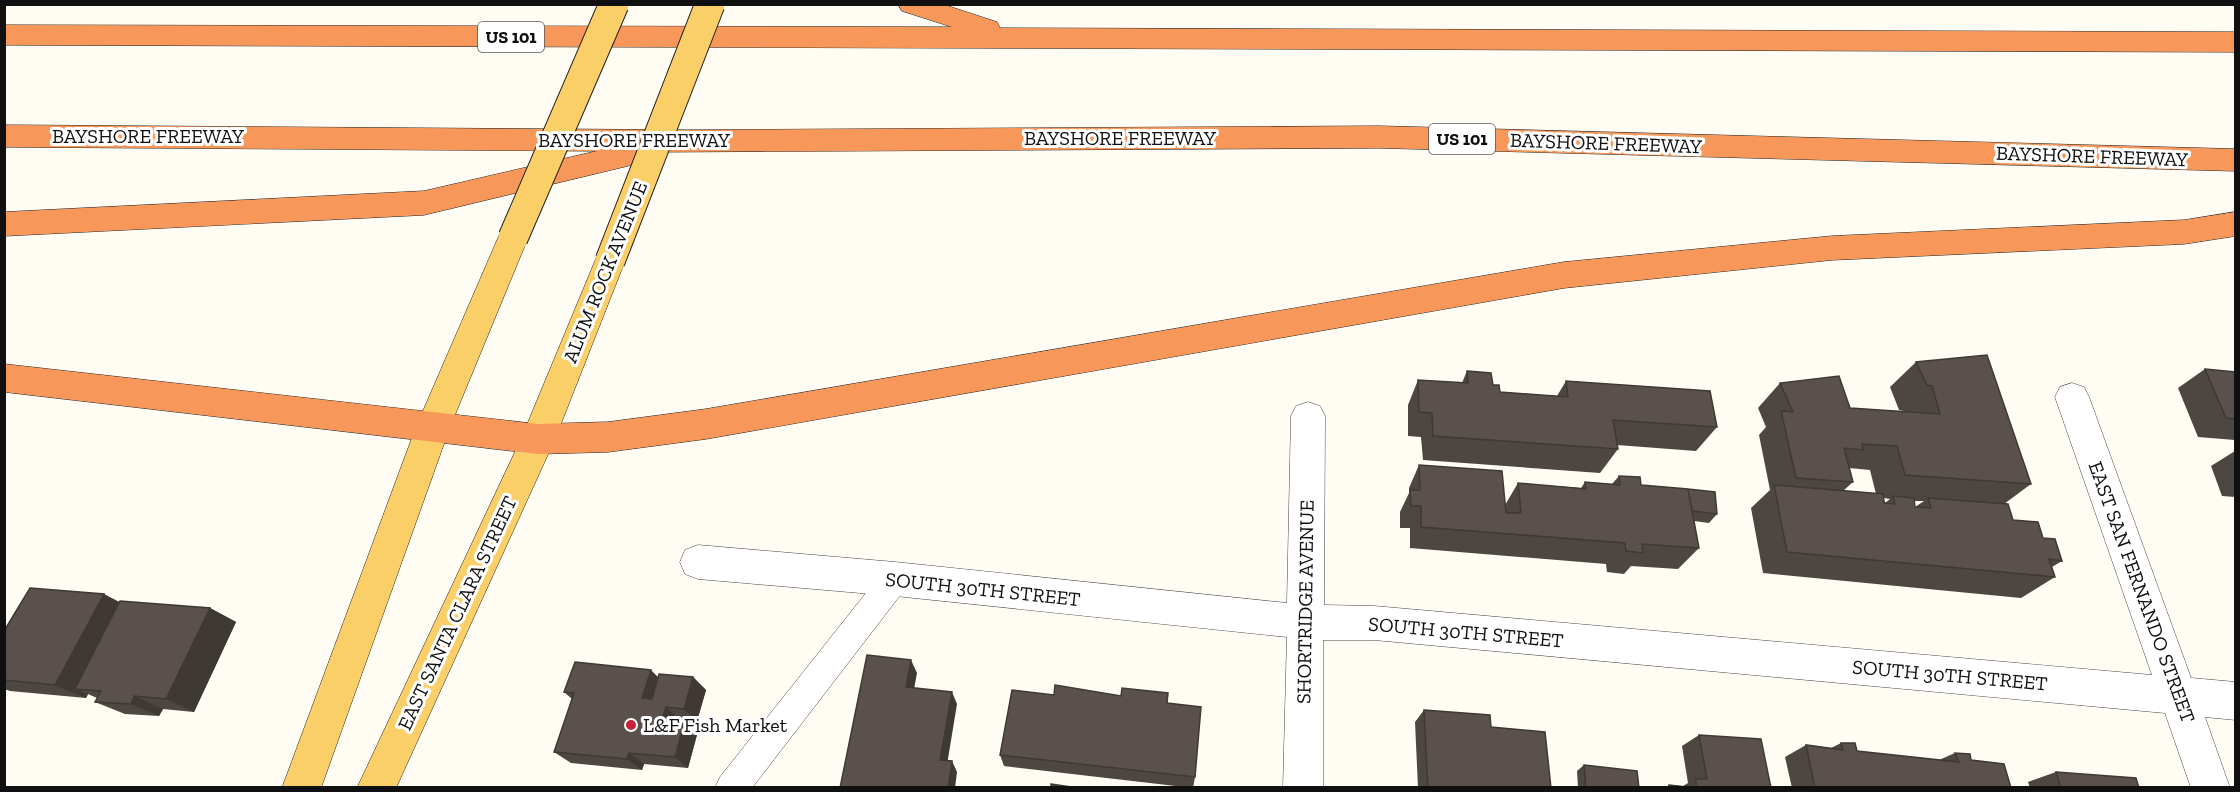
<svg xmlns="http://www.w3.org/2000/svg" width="2240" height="792" viewBox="0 0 2240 792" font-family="'Zilla Slab',serif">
<rect width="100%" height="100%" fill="#fffcf4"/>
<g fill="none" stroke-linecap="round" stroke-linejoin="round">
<defs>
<path id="service" d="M895,565L905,569L910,579L905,589L752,788H715L720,777L885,569Z"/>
<path id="minor" d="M2072,383L2084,387L2089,397L2191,678L2236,682V720L2205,717L2230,788H2191L2165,713L1374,640H1323V788H1283L1287,637L895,596L698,579L685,574L680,562L685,550L698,545L895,562L1287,603L1291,416L1296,406L1308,402L1320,406L1325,416L1324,605L1374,606L2152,675L2055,397L2060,387Z"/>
<path id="primary" d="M513,226L524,229L528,238L450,427L321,788H282L416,427L498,238L502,229Z
M610,249L621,252L625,261L555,439L396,788H357L521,439L595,261L599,252Z"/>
<path id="motorway" d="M898,4H942L997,22L1000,28L2236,32V52L4,45V25L952,27L902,11Z
M4,125L687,130L1379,126L2236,149V171L1379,148L650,152L646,161L636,164L424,215L4,236V212L424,191L597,151L4,147Z
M2236,212V236L2184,244L1832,260L1564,288L706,439L608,452L538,454L4,392V364L538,424L608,422L706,409L1564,262L1832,236L2184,220Z"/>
</defs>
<use href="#service" stroke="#434343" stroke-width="1"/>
<use href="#minor" stroke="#434343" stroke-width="1"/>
<use href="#primary" stroke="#212121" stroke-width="1"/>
<use href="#motorway" stroke="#212121" stroke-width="1"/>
<use href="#service" fill="#fff" fill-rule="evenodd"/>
<use href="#minor" fill="#fff" fill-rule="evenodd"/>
<use href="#primary" fill="#fbcf68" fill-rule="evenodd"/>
<use href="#motorway" fill="#f7985a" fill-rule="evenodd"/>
<defs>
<path id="primary-bridge" d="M513,238L614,4
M610,261L710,4"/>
</defs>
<use href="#primary-bridge" stroke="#212121" stroke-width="31" stroke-linecap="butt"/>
<use href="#primary-bridge" stroke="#fbcf68" stroke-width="29"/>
</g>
<path fill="#4d4641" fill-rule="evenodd" d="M1916,362L2031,484L2004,504L2013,520L2043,538L2062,561L2052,567L2055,577L2021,598L1763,573L1751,508L1770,490L1759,435L1766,427L1758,408L1780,383L1850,408L1905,412L1904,411L1899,410L1890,387ZM1849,468L1870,470L1876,494L1843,491L1853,482ZM1884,498L1890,499L1885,503ZM1914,501H1924L1915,507Z
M2205,369L2235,372V440L2198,437L2178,388Z
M1467,371L1493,385L1500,392L1557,396L1566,381L1717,427L1696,451L1617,445L1618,449L1600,473L1423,460L1421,437L1408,436V405L1418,380L1462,383Z
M2235,451V497L2222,496L2211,466Z
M1419,465L1505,505L1518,483L1581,488L1585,482L1612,484L1619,476L1641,485L1717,514L1709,523L1694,521L1699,548L1678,569L1631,566L1624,574L1607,572L1606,564L1410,548V528H1400V512L1409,493V488Z
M120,602L210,608L236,622L194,712L163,709L159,716L125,714L95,702L97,698L88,694L86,698L10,691L4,689V631Z
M658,677H693L706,690L697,721L687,720L698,731L688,768L644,764L642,770L571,763L554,752L572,699L564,692Z
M1167,703L1195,777L1193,788L1004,766L1000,755Z
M1424,710L1551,788H1418L1415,722Z
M1699,735L1771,788H1665L1669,785L1683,786L1688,783L1682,746Z
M1841,743L1857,751L1939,760L1955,753L1971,760L2011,788H1792L1785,757L1806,745L1831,748Z
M1584,765L1639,788H1578L1577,771Z
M2056,772L2139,788H2030L2028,782Z"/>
<path fill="#3f3935" d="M104,594L133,609L75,689L88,694L86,698L55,685Z
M210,608L236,622L194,712L166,699Z
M911,660L917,673L912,700L906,687Z
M651,670L664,683L656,711L642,698Z
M693,677L706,690L697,721L684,709Z
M952,692L957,704L946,771L940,760Z
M134,696L163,709L159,716L131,704Z
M666,707L679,719L663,716Z
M685,719L698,731L688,768L675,757Z
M629,753L644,764L642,770L627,759Z
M952,761L957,772L955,788H948Z"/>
<path fill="#5a514c" stroke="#3f3935" stroke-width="1.5" d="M1987,355L2031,484L1905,475L1897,446L1862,444L1863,450L1844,448L1853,482L1796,478L1781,411L1793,412L1780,383L1839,376L1850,408L1940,414L1932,386L1927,385L1916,362Z
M2205,369L2235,372V419L2226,418Z
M1467,371L1491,373L1493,385H1499L1500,392L1568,397L1566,381L1710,391L1717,427L1613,420L1618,449L1433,436L1432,413L1419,412L1418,380L1468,383Z
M1419,465L1502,471L1506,513H1521L1518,483L1586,489L1585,482L1620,485L1619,476L1640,477L1641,485L1688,489L1699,548L1642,544L1643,553L1626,551L1625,543L1421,527V506H1411L1410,490H1420Z
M1774,485L1883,494L1884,503L1895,504L1893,496L1914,498L1915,507L1931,508L1928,498L2008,504L2013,520L2038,522L2043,538L2055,539L2062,561L2049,559L2055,577L1787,552Z
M1688,489L1715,492L1717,514L1692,511Z
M30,588L104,594L55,685L4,680V631Z
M120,601L210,608L166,699L134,696L131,704L95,702L101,691L75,689Z
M867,655L911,660L906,687L952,692L940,760L952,761L948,788H840Z
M575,662L651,670L642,698L652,699L659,674L693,677L684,709L666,707L663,716L685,719L675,757L629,753L627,759L554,752L574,693L564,692Z
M1055,685L1121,696L1122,688L1168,693L1167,703L1201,707L1195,777L1000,755L1012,690L1054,695Z
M1424,710L1490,715L1491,727L1545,732L1551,788H1428Z
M1699,735L1761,739L1771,788H1696V779H1707Z
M1841,743H1855L1857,751L1959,762L1955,753L1970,754L1971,760L2004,764L2011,788H1815L1806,745L1843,750Z
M1584,765L1637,771L1639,788H1586Z
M2056,772L2136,778L2139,788H2061Z
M1051,784L1078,788H1051Z
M1669,785L1694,788H1669Z"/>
<circle fill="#c52335" stroke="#fff" stroke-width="2" cx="631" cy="725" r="6"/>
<g text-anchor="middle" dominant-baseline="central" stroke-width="6" stroke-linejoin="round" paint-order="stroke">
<g fill="#fff" stroke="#585858" stroke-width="1.5">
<rect x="478" y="22" width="66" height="30" rx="4.5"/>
<rect x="1429" y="124" width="66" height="30" rx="4.5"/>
</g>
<g font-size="18" font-weight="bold" fill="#101010">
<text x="511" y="37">US 101</text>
<text x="1462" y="139">US 101</text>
</g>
<g font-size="20" fill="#101010" stroke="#fff">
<text x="148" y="136">BAYSHORE FREEWAY</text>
<text x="1120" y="138">BAYSHORE FREEWAY</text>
<text x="634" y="140">BAYSHORE FREEWAY</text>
<text transform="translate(1606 143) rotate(2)">BAYSHORE FREEWAY</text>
<text transform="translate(2092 156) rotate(2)">BAYSHORE FREEWAY</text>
<text transform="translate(605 272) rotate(-68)">ALUM ROCK AVENUE</text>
<text transform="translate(983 589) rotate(6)">SOUTH 30TH STREET</text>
<text transform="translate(2142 592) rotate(70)">EAST SAN FERNANDO STREET</text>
<text transform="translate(1305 602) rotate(-89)">SHORTRIDGE AVENUE</text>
<text transform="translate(457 613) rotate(-65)">EAST SANTA CLARA STREET</text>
<text transform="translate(1466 632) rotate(5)">SOUTH 30TH STREET</text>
<text transform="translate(1950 675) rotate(5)">SOUTH 30TH STREET</text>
</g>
<g font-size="20" fill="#101010" stroke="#fff" text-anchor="start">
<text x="643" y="725">L&amp;F Fish Market</text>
</g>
</g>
<rect width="2240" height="792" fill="none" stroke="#101010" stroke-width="12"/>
</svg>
